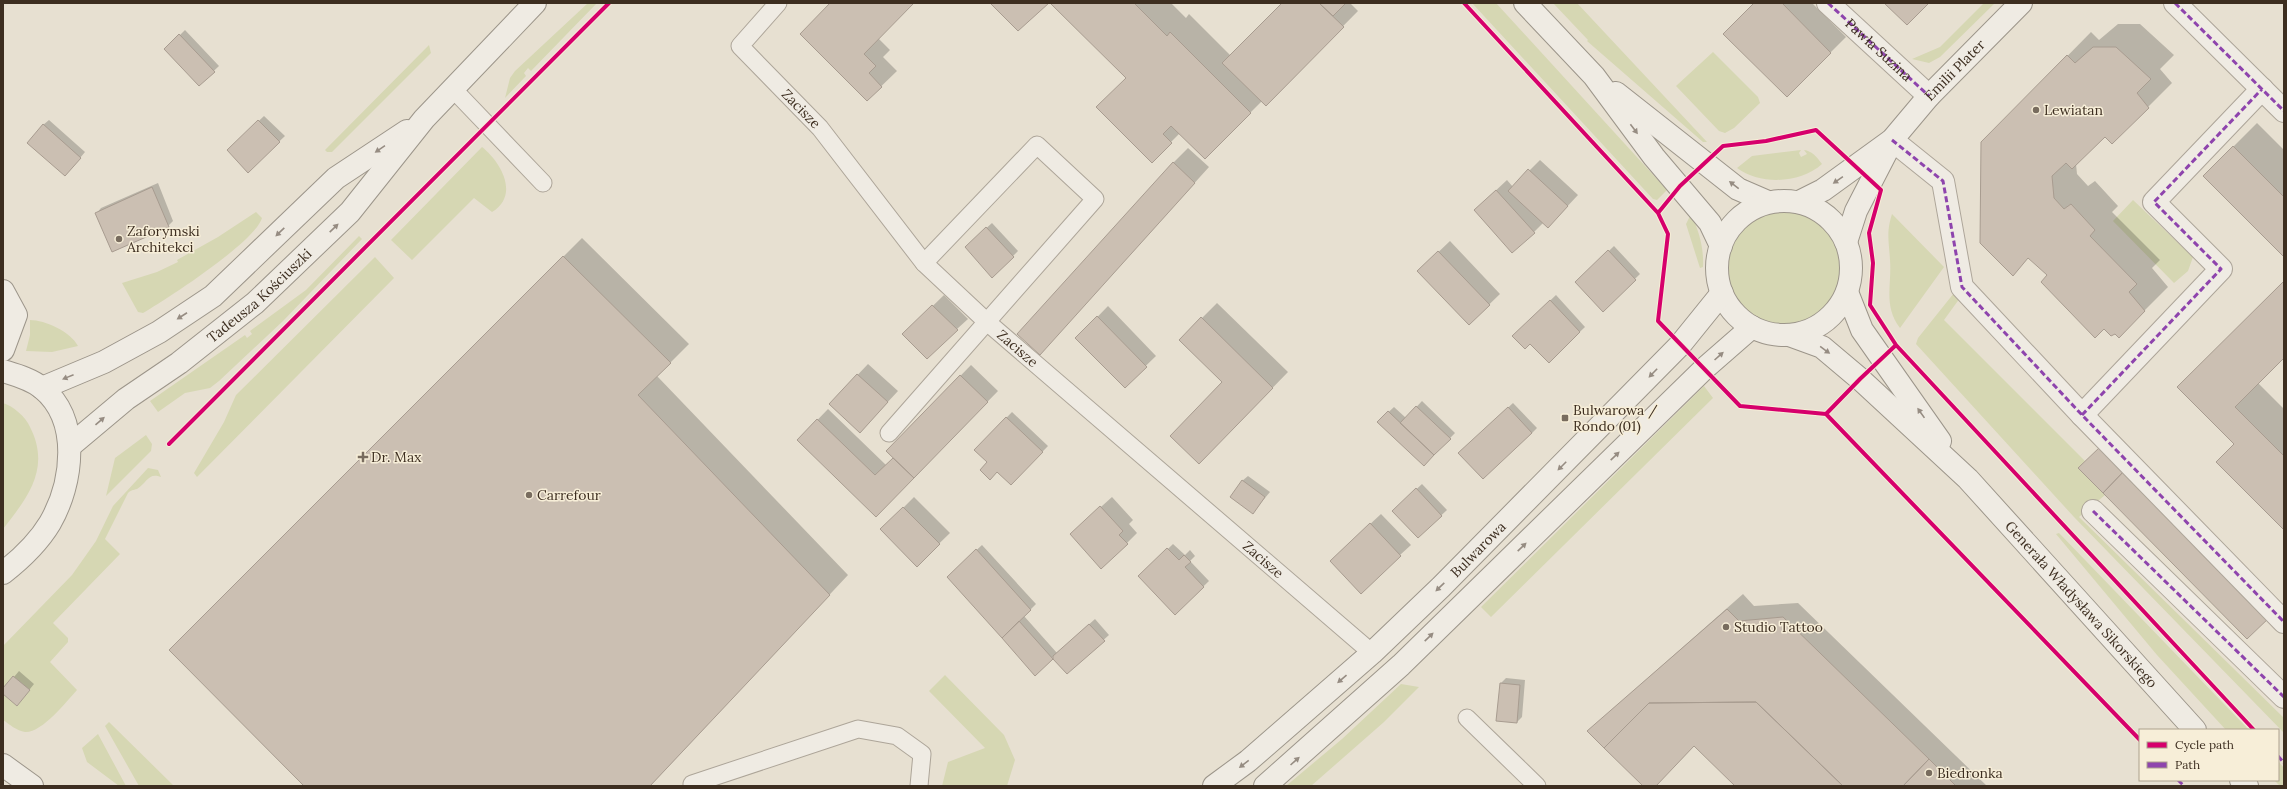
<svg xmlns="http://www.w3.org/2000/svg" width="2287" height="789" viewBox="0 0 2287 789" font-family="Lora,serif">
<rect width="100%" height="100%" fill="#e7e0d1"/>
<path fill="#d6d7b3" d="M588,3H597L531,71L528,68L524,73L526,76L505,98L510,78L515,71Z
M1472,3H1496L1667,190L1657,200L1653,199Z
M1553,3H1577L1707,142H1703L1587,41L1588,40Z
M1984,3H1995L1940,57L1929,63L1912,59L1940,47Z
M429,45L431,53L332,152H327L325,150Z
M1713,52L1758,97L1760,103L1734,128L1725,133L1719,131L1676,86Z
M482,147C501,162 520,195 492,212L474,198L412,260L391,240Z
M1801,150L1799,153L1801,157L1807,154L1804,150C1812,151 1817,157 1822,164C1800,184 1760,185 1737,168L1752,156Z
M2133,200L2193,257L2188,271L2174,283L2113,221Z
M1717 268a67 67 0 1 1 134 0a67 67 0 1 1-134 0Z
M256,212L262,218C255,242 167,299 143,313L138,312L122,283L157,272L178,262L177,260L218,237Z
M1691,214C1699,231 1704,248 1703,267L1700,268L1686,224Z
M1892,214L1944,267L1900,328C1883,306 1892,285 1890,260C1889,241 1886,233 1892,214Z
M359,236L362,239L283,321L219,381L210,388L185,393L158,412L150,401L245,335L247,338L252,334L250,331L306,290Z
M375,257L394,278L197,477L194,473L224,422L236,395Z
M1954,293L1960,298L1944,320L2085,461L2078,468L2105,495L2079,517L2284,718V733L2074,517L1916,344L1918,338Z
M30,320C45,320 71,332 78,346L52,352L26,351L30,335Z
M1704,386L1713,398L1491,617L1481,607Z
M3,403C13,406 26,417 30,427C51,468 28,497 3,529Z
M146,435L152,444L151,451L106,496L115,458Z
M148,468L158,470L161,477C148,472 147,483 137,489C133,490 131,490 128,493L105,539L120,554L53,623L68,638V642L50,662L77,690C66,702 42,733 25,732C17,731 9,724 3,720V646L72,575L96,541L113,506Z
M2059,533L2249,730H2226L2157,655L2056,534Z
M945,675L1004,735L1015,760L1007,786H942L948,762L985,748L929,691Z
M1401,684L1419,687L1384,722L1311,786H1286L1342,739Z
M109,722L174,786H139L105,726Z
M98,734L126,786H119L87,762L82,748Z
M2278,761L2284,768V786H2280L2274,780H2278Z"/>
<path fill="#0003" d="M832,3H913L878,38L890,50L883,57L897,71L867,100Z
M1051,3H1171L1186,18L1189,14L1231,56L1283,3H1350L1358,11L1266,104L1262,101L1205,158L1180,133L1152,161L1127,78Z
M1755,3H1812L1846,37L1787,96Z
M2118,24H2140L2174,55L2160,69L2172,83L2112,143L2105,135L2076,164L2077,174L2088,186L2095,181L2118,206L2112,212L2160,260L2152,268L2168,287L2142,313L2048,275L2029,257L2013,274L1982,143L2091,32L2099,40Z
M185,30L219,66L199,85L166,49Z
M264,116L285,136L248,171L228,150Z
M49,120L85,152L70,170L43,125Z
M2257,123L2284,150V256L2204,176Z
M1188,148L1209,167L1040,354L1173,163Z
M1540,160L1578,195L1548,227L1544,222L1534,232L1475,210L1507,180L1513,187Z
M158,183L173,221L168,226L96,214L101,208Z
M992,223L1018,251L1013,256L971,242Z
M582,238L689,344L657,376L848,575L650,786H306L170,650Z
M1450,241L1500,294L1469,324L1429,261Z
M1614,246L1640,274L1603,310L1577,282Z
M2284,282V357L2258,383L2284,409V529L2235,444L2179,387Z
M944,295L968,319L957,329L904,334Z
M1556,295L1585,327L1549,361L1530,342L1513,336Z
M1217,303L1288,372L1214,448L1224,382L1202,318Z
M1108,306L1156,356L1125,386L1077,338Z
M868,364L898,391L860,432L830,404Z
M971,365L998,391L876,516L798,440L828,409L886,465L894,458L887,451Z
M1422,401L1455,433L1424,465L1378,422L1394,407L1406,418Z
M1513,403L1537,428L1532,433L1465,448Z
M1012,412L1048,446L1011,484L976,449Z
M1248,476L1270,492L1253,512L1242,481Z
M1422,484L1447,510L1418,537L1393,511Z
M914,497L950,533L917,565L882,529Z
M1112,497L1133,520L1129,524L1137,533L1127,543L1082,524Z
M1381,514L1411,545L1400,555L1341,551Z
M1173,544L1185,555L1190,550L1195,556L1190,561L1209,581L1175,614L1140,576Z
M982,545L1036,604L1024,616L1057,653L1095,619L1109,635L1067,673L1053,657L1035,675L953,572Z
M1743,594L1754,606L1798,603L1987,786H1736L1695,745L1655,786H1645L1588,731Z
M19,671L34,684L22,699L3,693V690Z
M1506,678L1525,680L1522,717L1517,722L1501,683Z"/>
<path fill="#cbbfb2" stroke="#a89c90" d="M830,3H914L864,54L876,66L869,73L882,87L867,101L800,34Z
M990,3H1049L1018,31Z
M1050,3H1134L1167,36L1170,32L1251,113L1205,159L1171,126L1163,134L1172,143L1152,163L1096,107L1126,78Z
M1282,3H1319L1344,27L1266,106L1222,63Z
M1319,3H1346L1333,16Z
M1754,3H1782L1831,53L1787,97L1723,34Z
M1884,3H1929L1907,25Z
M179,34L215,72L199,86L164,49Z
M2093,47H2116L2151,79L2137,93L2149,108L2112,144L2105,137L2072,169L2066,163L2052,176L2054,198L2064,209L2071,204L2095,230L2090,236L2137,284L2129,292L2145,311L2119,338L2115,334L2111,336L2104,329L2095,338L2041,282L2047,275L2028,258L2013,276L1980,243L1981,142L2067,55L2075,63Z
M258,120L280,142L248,173L227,150Z
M43,124L81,158L65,176L27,143Z
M2233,146L2284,197V257L2203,176Z
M1173,162L1195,183L1040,355L1017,334Z
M1528,169L1568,206L1548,228L1508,191Z
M152,187L169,227L112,252L95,213Z
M1496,190L1535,233L1512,253L1474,210Z
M986,227L1014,257L992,278L965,247Z
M1608,250L1636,280L1603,312L1575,282Z
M1438,251L1490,305L1469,325L1417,271Z
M563,256L671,363L638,395L830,595L650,786H304L169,650Z
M2284,281V358L2235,407L2284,456V530L2216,462L2234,444L2177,387Z
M1550,300L1580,332L1549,363L1530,344L1525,349L1512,336Z
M932,305L958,330L927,359L902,334Z
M1097,316L1147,367L1125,388L1075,338Z
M1201,317L1273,388L1199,464L1170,436L1222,382L1179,340Z
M857,374L888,402L860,433L829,404Z
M960,375L988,402L914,478L886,451Z
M1416,406L1451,439L1434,455L1400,423Z
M1508,407L1532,433L1483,479L1458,453Z
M1388,411L1434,455L1424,466L1377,422Z
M1006,417L1043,452L1011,485L997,472L990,480L980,470L987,462L974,450Z
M817,419L875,475L893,458L914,478L876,517L797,440Z
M2100,447L2124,471L2103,493L2078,468Z
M2126,469L2271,616L2247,639L2103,493Z
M1242,480L1265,497L1253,514L1230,497Z
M1416,488L1442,516L1418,538L1392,511Z
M1100,506L1123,531L1119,535L1128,544L1101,569L1070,534Z
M903,507L940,544L917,567L880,529Z
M1370,523L1401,556L1361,594L1330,561Z
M1167,548L1179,560L1184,555L1191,562L1185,567L1204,587L1175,615L1138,576Z
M976,549L1031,610L1002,638L947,577Z
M1727,609L1739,621L1783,617L1929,759L1903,786H1843L1756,702L1649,703L1604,748L1587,731Z
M1019,621L1053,659L1035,676L1002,638Z
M1089,624L1105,641L1067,674L1053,659V656Z
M13,676L30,690L17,706L3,694V688Z
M1500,683L1520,685L1517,723L1496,721Z
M1756,702L1843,786H1735L1694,746L1656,786H1643L1604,748L1649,703Z
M1929,759L1956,786H1903Z"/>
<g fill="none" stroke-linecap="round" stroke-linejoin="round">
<defs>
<g id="lane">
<path id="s1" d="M778,3L740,46L820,128L924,263L987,322L1372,653"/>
<path d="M454,90L543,183"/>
<path d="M889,433L1095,199L1037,145L924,263"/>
<path d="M1467,718L1537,786"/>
<path d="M692,784L858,729L897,736L922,754L919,786"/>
</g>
<g id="street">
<path id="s2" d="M1828,3L1929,96"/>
<path d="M2175,3L2284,111"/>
<path d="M1892,140L1943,181L1962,287L2082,415L2284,622"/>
<path d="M2082,415L2221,269L2154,202L2262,89"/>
<path d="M2093,511L2284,697"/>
</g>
<g id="secondary">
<path d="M1525,3L1594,76L1654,157L1710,223L1721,246"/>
<path d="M1616,93L1738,189L1768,202"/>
<circle cx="1784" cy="268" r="67"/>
<path id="s3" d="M1799,202L1823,190L1892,140L1929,96L2021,3"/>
<path d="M1846,242L1856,211L1891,143"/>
<path d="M3,291L16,315L3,350"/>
<path d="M1847,292L1862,330L1940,441"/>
<path id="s4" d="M1789,335L1822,347L1860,379L1968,479L2195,730"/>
<path d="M3,371C16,375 31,379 42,388C81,420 73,483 50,523C38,543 21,559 3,573"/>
<path d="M42,388L104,362L159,332L213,296L336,178L407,131"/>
<path id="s5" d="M70,446L126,399L179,363L255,303L350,212L424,119L535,3"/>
<path d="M3,765L32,786"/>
<path d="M2241,780L2247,786"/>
<path id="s6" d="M1214,786L1248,761L1372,653L1441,587L1680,345L1722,293"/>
<path d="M1265,786L1401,665L1705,368L1752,327"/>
</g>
</defs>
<use href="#lane" stroke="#ada599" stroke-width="19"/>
<use href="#street" stroke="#ada599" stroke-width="24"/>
<use href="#secondary" stroke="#9c958a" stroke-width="24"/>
<use href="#lane" stroke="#efebe3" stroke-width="17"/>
<use href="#street" stroke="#efebe3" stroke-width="22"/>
<use href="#secondary" stroke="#efebe3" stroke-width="22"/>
<path stroke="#8e44ad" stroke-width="3" stroke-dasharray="6 3" stroke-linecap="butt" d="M1828,3L1929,96
M2175,3L2284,111
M1892,140L1943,181L1962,287L2082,415L2284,622
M2082,415L2221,269L2154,202L2262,89
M2093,511L2284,697
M2278,756L2284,763
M2178,780L2184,786"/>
<defs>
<path id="cycleway" d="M1464,3L1658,213
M1896,345L1870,305L1873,263L1869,233L1881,190L1816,130L1766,141L1723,146L1680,186L1658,213L1668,234L1658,321L1740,406L1826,414L2140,740
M1826,414L1860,379L1896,345L2254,730
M169,444L609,3"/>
</defs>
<use href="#cycleway" stroke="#f7eed8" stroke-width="6"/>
<use href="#cycleway" stroke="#d6006c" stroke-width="4"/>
</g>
<defs><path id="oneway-solid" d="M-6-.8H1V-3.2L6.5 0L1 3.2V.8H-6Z"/></defs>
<g fill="#968c82">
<use href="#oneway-solid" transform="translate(1634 129) rotate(53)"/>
<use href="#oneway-solid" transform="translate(380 149) rotate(146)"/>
<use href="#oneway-solid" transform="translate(1838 180) rotate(145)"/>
<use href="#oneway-solid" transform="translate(1734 185) rotate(-142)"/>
<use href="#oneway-solid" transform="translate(334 228) rotate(-44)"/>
<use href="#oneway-solid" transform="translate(280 232) rotate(136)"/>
<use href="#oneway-solid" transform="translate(182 316) rotate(147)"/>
<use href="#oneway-solid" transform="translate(1825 350) rotate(36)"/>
<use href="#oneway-solid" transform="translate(1719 356) rotate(-42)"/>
<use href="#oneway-solid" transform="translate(1653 373) rotate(134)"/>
<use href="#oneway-solid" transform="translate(68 377) rotate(158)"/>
<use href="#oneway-solid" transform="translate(1921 413) rotate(-125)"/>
<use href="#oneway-solid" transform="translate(100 421) rotate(-41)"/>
<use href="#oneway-solid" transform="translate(1615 456) rotate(-44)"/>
<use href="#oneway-solid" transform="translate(1562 466) rotate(135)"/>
<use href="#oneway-solid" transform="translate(1522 547) rotate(-44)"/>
<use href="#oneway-solid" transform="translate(1440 587) rotate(136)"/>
<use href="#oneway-solid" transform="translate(1429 637) rotate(-44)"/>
<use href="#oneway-solid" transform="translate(1342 679) rotate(139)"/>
<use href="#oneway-solid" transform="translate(1295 761) rotate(-42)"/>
<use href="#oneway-solid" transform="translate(1244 764) rotate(142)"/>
</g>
<g fill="#786c5e" stroke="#f7eed8" stroke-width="1.5">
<circle cx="2036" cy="110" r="4"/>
<circle cx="119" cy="239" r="4"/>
<rect x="1561" y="414" width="8" height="8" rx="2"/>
<path d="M361 451h4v4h4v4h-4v4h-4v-4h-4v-4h4z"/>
<circle cx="529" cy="495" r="4"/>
<circle cx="1726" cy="627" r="4"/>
<circle cx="1929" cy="773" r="4"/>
</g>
<g text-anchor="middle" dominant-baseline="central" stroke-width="3" stroke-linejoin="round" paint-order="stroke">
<g font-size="14" fill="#3d2e20" stroke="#f7eed8">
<text stroke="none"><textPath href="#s2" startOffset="69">Pawła Suzina</textPath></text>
<text stroke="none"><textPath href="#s3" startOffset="206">Emilii Plater</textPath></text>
<text stroke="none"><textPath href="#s1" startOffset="145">Zacisze</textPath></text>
<text stroke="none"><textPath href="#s5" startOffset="242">Tadeusza Kościuszki</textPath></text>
<text stroke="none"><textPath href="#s1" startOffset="469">Zacisze</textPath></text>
<text stroke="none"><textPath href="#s6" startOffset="355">Bulwarowa</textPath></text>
<text stroke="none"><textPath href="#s1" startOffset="793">Zacisze</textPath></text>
<text stroke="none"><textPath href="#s4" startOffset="401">Generała Władysława Sikorskiego</textPath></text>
</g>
<g font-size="14" fill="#3d2e20" stroke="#f7eed8" text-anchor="start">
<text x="2044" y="110">Lewiatan</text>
<text x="127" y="231">Zaforymski<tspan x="127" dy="16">Architekci</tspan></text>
<text x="1573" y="410">Bulwarowa /<tspan x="1573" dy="16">Rondo (01)</tspan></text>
<text x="371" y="457">Dr. Max</text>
<text x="537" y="495">Carrefour</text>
<text x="1734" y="627">Studio Tattoo</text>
<text x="1937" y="773">Biedronka</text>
</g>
</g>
<rect width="2287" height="789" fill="none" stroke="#3d2e20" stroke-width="8"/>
<rect x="2139" y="729" width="140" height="52" fill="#f7eed8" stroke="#ada18e"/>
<rect x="2147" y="742" width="20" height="6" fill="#d6006c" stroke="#ada18e"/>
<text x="2175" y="749" font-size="12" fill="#3d2e20">Cycle path</text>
<rect x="2147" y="762" width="20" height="6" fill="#8e44ad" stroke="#ada18e"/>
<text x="2175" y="769" font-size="12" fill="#3d2e20">Path</text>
</svg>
